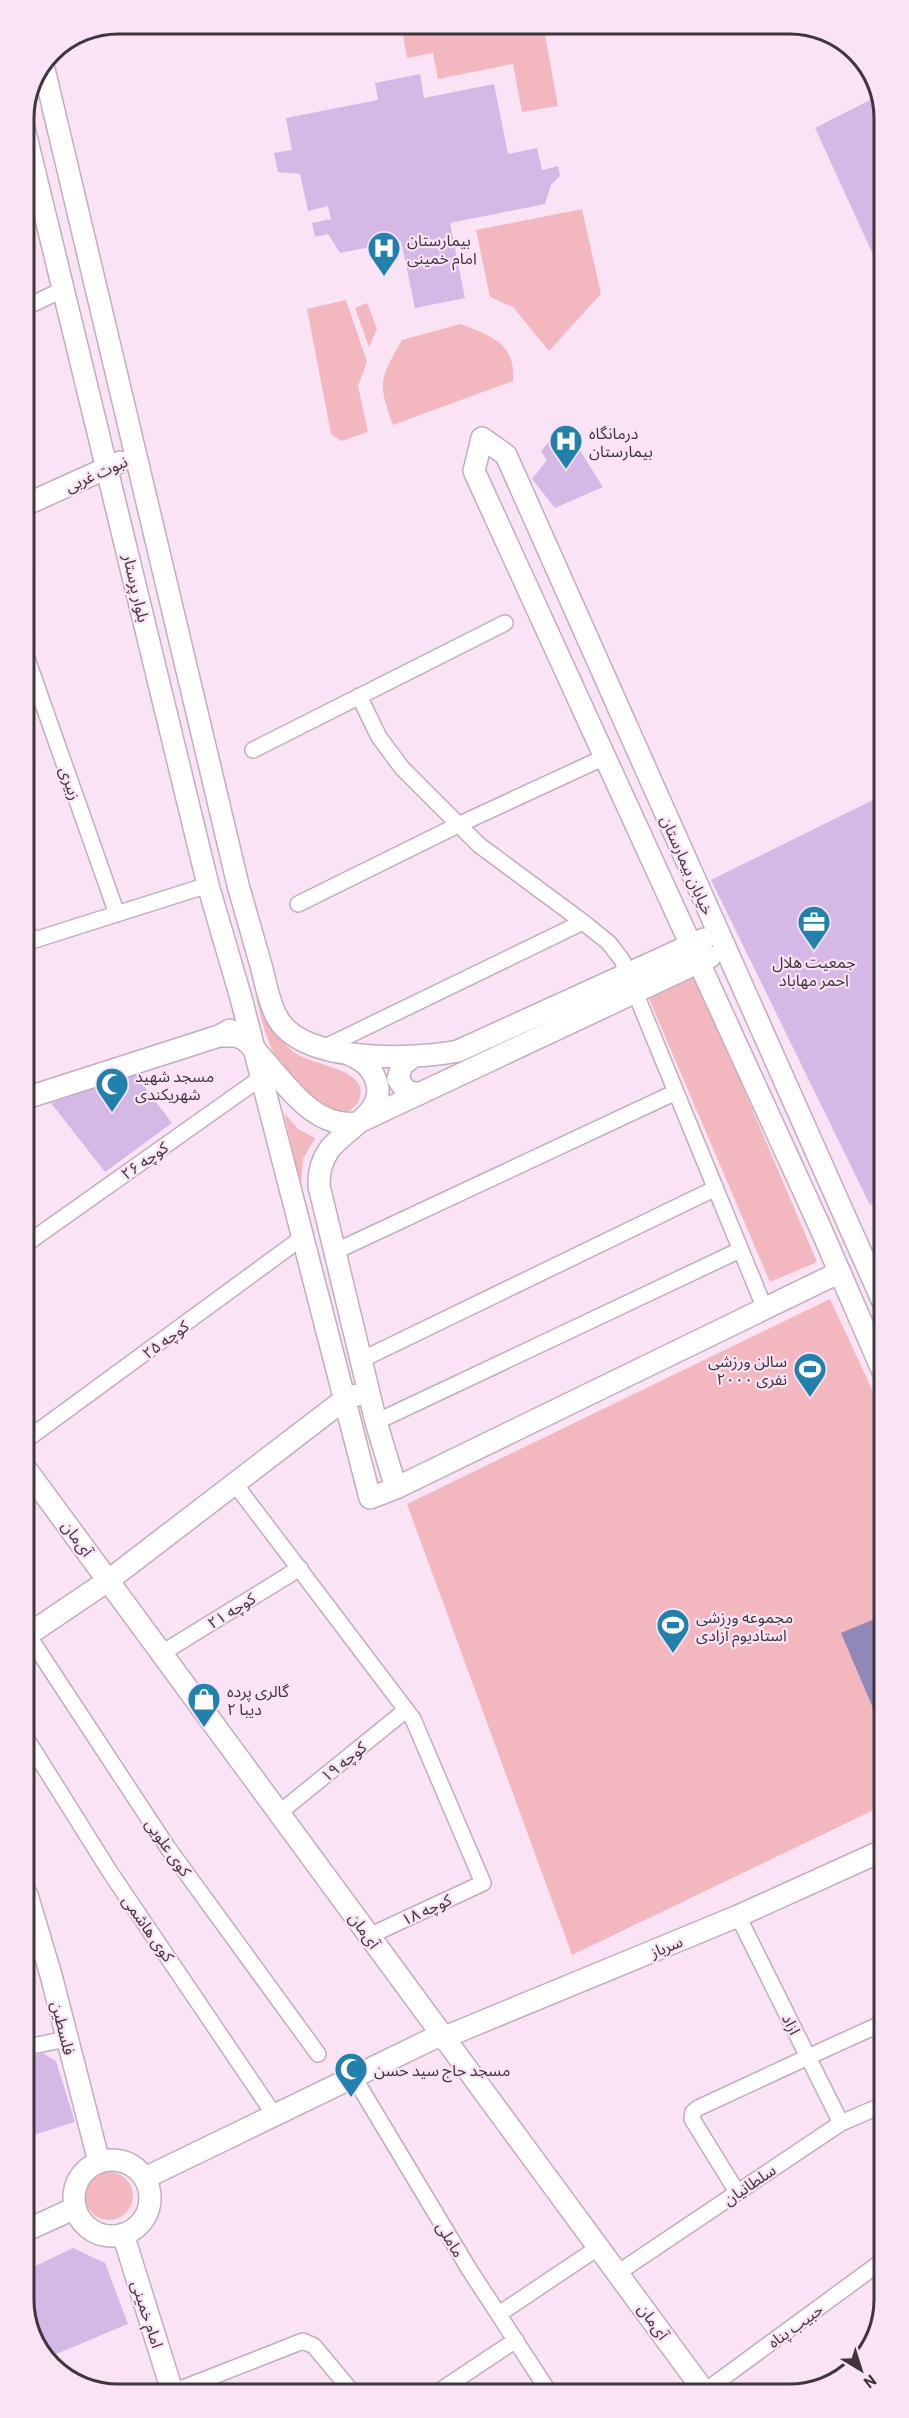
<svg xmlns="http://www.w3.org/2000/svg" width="909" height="2418" viewBox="0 0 909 2418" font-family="Barlow,'Noto Sans Arabic',sans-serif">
<rect width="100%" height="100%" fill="#f9e3f5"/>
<path fill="#f3b8bf" d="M401,24H543L558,106L522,112L513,64L438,79L433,53L407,58Z
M582,209L601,294L549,351L513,307L490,297L476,230Z
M346,300L367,362L358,386L368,432L341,441L331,434L307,309Z
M367,303L377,329L369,347L355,308Z
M461,324C491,336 516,343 513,381L393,425C377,382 380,379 402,340Z
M694,972L817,1262L770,1282L647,994Z
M256,996C265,1016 273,1034 290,1049C307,1065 353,1066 360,1087C362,1095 359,1102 353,1108C335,1128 299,1091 288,1076C270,1053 262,1024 256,996Z
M284,1113L298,1129L315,1138L303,1159L301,1186Z
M830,1299L884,1415V1805L572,1955L407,1504Z
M85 2196a24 24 0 1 1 48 0a24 24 0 1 1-48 0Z"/>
<path fill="#9088b7" d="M884,1615V1734L841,1633Z"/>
<path fill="#d4b9e7" d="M420,74L424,98L494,84L508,154L537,148L542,170L558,166L560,176L551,185L545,204L450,223L465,298L415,308L401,241L340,253L328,234L315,237L312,223L331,219L328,206L308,211L300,174L278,172L274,153L292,150L286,118L378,100L375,83Z
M882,94V274L815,128Z
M564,438L579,449L603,487L555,508L532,479L547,460L541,451L549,442Z
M883,795V1199L870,1205L711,880Z
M135,1074L172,1123L105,1172L51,1103Z
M43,2053L56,2061L75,2122L27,2137V2057Z
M73,2248L105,2263L128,2324L49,2357L27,2324V2270Z"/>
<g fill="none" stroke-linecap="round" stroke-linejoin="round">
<defs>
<path id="street" d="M24,194L39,189
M24,308L62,290
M25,653L117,914
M253,750L505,623
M298,904L460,824L605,757
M25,924L31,941
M25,943L208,885
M323,1048L583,922
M676,1092L765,1309
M26,1244L262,1077
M334,1252L676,1092L622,960L609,943L583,922L479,845L402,768L379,737L359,696
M361,1360L714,1189
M376,1422L740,1250
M26,1440L303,1237
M235,1484L413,1719L483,1883L369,1936
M28,1635L168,1848L318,2054
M162,1653L300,1568
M26,1738L110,1872L275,2116
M279,1813L406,1710
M738,1916L808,2057L885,2022
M27,2047L67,2039
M358,2084L469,2269L549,2392
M737,2192L692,2119L693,2112L698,2108L808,2057L841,2123
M619,2272L841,2123L885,2104
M499,2314L599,2247
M705,2391L885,2259
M173,2392L303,2341L314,2346L353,2393
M438,2392L516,2340"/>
<path id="secondary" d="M44,69L238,885C246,913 254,941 262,969C266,985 269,1003 277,1017C301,1064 413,1060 458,1051L704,939
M24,128L208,885L241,998L370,1498L396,1488L840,1272
M25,505L120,462
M219,1036H237L245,1040C278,1069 307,1130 357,1123L710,957
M348,1054C360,1059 370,1065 375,1078C390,1111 345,1128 329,1150C321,1162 319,1172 319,1186L376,1422L396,1488
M413,1057L402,1065L398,1079L406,1091L419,1094
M26,1098L219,1036L230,1030
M883,1302L506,455L482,438L474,471L820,1227L884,1374
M26,1469L704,2391
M26,1636L109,1580L345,1399L357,1395
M27,1895L51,1975L99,2162
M74 2198a38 38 0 1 1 76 0a38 38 0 1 1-76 0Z
M145,2178L434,2038L445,2037L738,1916L884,1850
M27,2230L75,2208
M123,2234L173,2394"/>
</defs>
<use href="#street" stroke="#c2adbf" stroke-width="18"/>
<use href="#secondary" stroke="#c2adbf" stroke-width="24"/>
<use href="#street" stroke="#fff" stroke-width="15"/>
<use href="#secondary" stroke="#fff" stroke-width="21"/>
</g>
<defs>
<symbol id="hospital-pin" viewBox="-11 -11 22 30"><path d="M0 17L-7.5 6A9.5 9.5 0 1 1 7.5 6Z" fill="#2180ac" stroke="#f9e3f5"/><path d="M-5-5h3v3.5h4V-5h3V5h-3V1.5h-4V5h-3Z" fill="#fff"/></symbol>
<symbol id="office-pin" viewBox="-11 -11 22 30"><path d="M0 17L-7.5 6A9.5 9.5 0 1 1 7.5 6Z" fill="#2180ac" stroke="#f9e3f5"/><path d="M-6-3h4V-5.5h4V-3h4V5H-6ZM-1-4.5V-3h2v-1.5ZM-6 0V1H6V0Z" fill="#fff"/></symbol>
<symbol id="mosque-pin" viewBox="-11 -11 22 30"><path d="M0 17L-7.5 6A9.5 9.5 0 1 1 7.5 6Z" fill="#2180ac" stroke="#f9e3f5"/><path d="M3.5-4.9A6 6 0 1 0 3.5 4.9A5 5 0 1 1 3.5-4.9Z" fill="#fff"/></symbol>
<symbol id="stadium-pin" viewBox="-11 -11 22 30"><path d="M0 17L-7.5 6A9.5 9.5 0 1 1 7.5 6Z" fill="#2180ac" stroke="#f9e3f5"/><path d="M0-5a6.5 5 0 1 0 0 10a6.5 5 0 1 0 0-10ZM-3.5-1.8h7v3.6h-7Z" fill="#fff"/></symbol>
<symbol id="shop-pin" viewBox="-11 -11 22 30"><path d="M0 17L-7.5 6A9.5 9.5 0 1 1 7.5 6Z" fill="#2180ac" stroke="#f9e3f5"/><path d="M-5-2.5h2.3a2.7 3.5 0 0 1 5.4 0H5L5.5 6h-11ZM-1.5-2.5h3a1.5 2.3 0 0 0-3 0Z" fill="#fff"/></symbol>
</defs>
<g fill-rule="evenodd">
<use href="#hospital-pin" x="365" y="229" width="38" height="52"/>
<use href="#hospital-pin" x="547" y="422" width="38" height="52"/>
<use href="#office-pin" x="795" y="903" width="38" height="52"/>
<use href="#mosque-pin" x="93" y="1065" width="38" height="52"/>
<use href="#stadium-pin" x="791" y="1350" width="38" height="52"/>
<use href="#stadium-pin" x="654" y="1606" width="38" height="52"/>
<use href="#shop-pin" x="185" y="1680" width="38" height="52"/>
<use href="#mosque-pin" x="332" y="2050" width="38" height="52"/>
</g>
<g text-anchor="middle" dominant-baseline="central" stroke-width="4.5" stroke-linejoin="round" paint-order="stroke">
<g font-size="16" fill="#3f363d" stroke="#f9e3f5" text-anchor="start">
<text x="407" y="239">بیمارستان<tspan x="407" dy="18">امام خمینی</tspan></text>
<text x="589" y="432">درمانگاه<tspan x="589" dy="18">بیمارستان</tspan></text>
<text x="814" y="961" text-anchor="middle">جمعیت هلال<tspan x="814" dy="18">احمر مهاباد</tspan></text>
<text x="135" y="1075">مسجد شهید<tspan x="135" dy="18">شهریکندی</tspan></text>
<text x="787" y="1360" text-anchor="end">سالن ورزشی<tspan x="787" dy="18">۲۰۰۰ نفری</tspan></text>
<text x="696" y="1616">مجموعه ورزشی<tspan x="696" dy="18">استادیوم آزادی</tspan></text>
<text x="227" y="1690">گالری پرده<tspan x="227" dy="18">دیبا ۲</tspan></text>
<text x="374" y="2069">مسجد حاج سید حسن</text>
</g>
<g font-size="16" fill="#3f363d" stroke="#f9e3f5">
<text transform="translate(96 473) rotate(-24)">نبوت غربی</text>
<text transform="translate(137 588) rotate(77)">بلوار پرستار</text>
<text transform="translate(71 783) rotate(71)">زبیری</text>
<text transform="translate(688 865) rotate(66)">خیابان بیمارستان</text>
<text transform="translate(144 1160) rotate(-35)">کوچه ۲۶</text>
<text transform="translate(165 1339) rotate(-36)">کوچه ۲۵</text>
<text transform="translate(78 1538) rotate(53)">آی‌مان</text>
<text transform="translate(231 1610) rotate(-32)">کوچه ۲۱</text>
<text transform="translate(343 1761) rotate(-39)">کوچه ۱۹</text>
<text transform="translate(169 1847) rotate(55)">کوی علویی</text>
<text transform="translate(426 1909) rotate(-25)">کوچه ۱۸</text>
<text transform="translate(149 1928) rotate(55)">کوی هاشمی</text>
<text transform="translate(365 1930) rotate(54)">آی‌مان</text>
<text transform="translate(666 1946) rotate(-22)">سرباز</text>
<text transform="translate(792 2024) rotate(64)">ازاد</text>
<text transform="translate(64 2028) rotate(76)">فلسطین</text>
<text transform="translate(749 2184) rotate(-34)">سلطانیان</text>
<text transform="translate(451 2239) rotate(59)">ماملی</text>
<text transform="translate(148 2314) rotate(72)">امام خمینی</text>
<text transform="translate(654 2321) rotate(54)">آی‌مان</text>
<text transform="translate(795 2325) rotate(-36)">حبیب پناه</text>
</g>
</g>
<path d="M0 0H909V2418H0ZM118 34H790A84 84 0 0 1 874 118V2300A84 84 0 0 1 790 2384H118A84 84 0 0 1 34 2300V118A84 84 0 0 1 118 34Z" fill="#f9e3f5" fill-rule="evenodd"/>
<path fill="none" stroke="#3f363d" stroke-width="3" d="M118 34H790A84 84 0 0 1 874 118V2300A84 84 0 0 1 790 2384H118A84 84 0 0 1 34 2300V118A84 84 0 0 1 118 34Z"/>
<g transform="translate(861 2370) rotate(142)" stroke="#f9e3f5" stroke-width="4.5" paint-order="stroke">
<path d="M0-4.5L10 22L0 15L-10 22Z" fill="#3f363d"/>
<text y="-9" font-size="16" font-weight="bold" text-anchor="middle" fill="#3f363d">N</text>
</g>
</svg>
